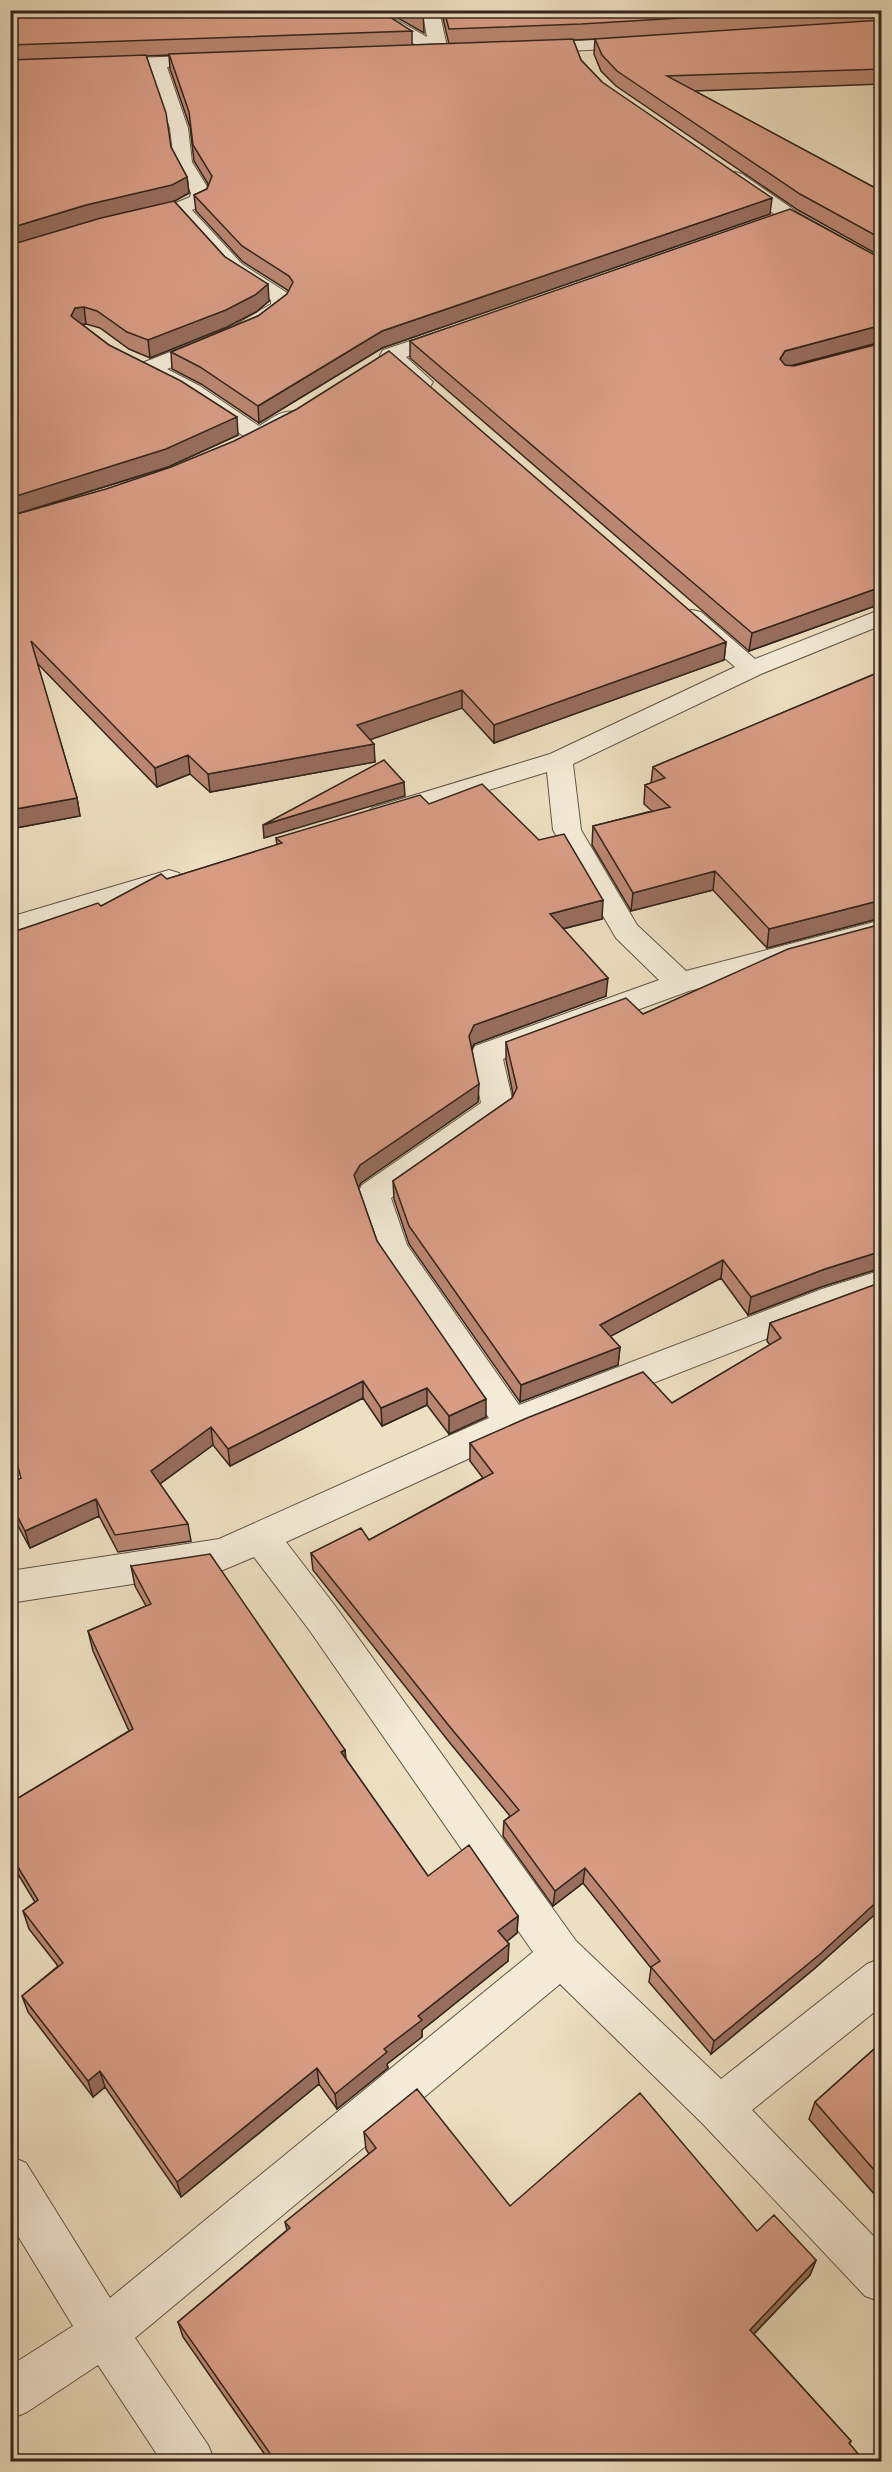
<svg xmlns="http://www.w3.org/2000/svg" width="892" height="2472" viewBox="0 0 892 2472" font-family="'Gentium Book Plus',serif">
<rect width="100%" height="100%" fill="#eddfc1"/>
<filter id="stains"><feTurbulence type="fractalNoise" baseFrequency=".00333" numOctaves="4"/><feColorMatrix values="0 0 0 0 .2 0 0 0 0 .09 0 0 0 0 .02 0 0 0 .5 -.17"/></filter>
<radialGradient id="worn" r=".72"><stop offset=".6" stop-color="#630" stop-opacity="0"/><stop offset="1" stop-color="#630" stop-opacity=".3"/></radialGradient>
<g fill="none" stroke-linecap="round" stroke-linejoin="round">
<defs>
<path id="minor" d="M358,10H379L427,37L422,10H439L448,51L445,55H433Z
M638,38L644,39L647,43L644,47L531,53L525,52L522,48L525,44L531,43Z
M216,55L222,56L225,60L222,64L167,67L188,128L192,162L211,193L206,204L192,210L242,264L289,294L292,298L291,306C272,334 199,356 167,369L200,386L259,426C272,418 282,409 297,412L300,417L297,422C283,431 268,445 251,441L184,396L142,373L139,368L142,363L229,329L271,304V300L228,272L170,208L173,204L190,197L191,193L174,162L170,128L149,68L105,69L99,68L96,64L99,60L105,59Z
M735,172L742,174L797,212L882,260V275L783,220L728,182L725,178L728,174Z
M452,327L459,329L463,333L459,337L406,357L433,382L430,387L422,389L414,387L380,355L383,350Z
M882,609V625L761,674L573,764L581,830L637,925L686,971L882,920V939L689,991L503,1059L514,1107L509,1115L391,1198L407,1245L519,1405L822,1289L882,1270V1296L845,1308L525,1433L286,1542L336,1607L576,1941L721,2079L867,1964L882,1958V2006L752,2110L882,2245V2302L865,2296L703,2124L560,1984L135,2338L208,2445L215,2462H162L98,2365L27,2412L10,2419V2366L73,2326L10,2223V2156L26,2163L110,2298L533,1952L310,1631L254,1557L223,1570L10,1603V1571L219,1539L489,1418L380,1258L357,1194L362,1185L481,1103L471,1054L475,1046L659,980L616,938L553,830L547,772L382,823L372,820L368,814L372,808L550,754L735,667L683,622L680,617L683,612L692,610L701,612L755,659Z
M169,870L179,873L183,879L179,885L10,936V917Z"/>
</defs>
<use href="#minor" stroke="#625445" stroke-width="2"/>
<use href="#minor" fill="#f3ead7" fill-rule="evenodd"/>
</g>
<path fill="#ba8672" stroke="#33251c" stroke-width="1.5" d="M10,10L412,31V45L449,44L441,10H882V84L694,91L877,189L882,188V257L798,210L616,86L601,71L594,54L595,39L573,40L581,60L602,82L770,214L382,348L259,423L201,384L172,369L171,352L258,316L287,294L289,291L243,262L196,211L194,195L207,189L208,184L194,161L190,127L170,69L169,55L146,56L171,147L187,177L189,193L174,201L225,257L269,301L256,312L227,327L150,358L129,349L100,328L86,324L83,325L109,345L238,435L168,467L31,510L726,642L724,660L494,743L462,708L370,739L375,762L210,792L190,774L157,787L37,663L77,798L80,816L10,829Z
M384,10H423L424,33Z
M882,259V342L791,366H794L882,343V608L876,609L875,606L749,651L410,358V341Z
M882,671V918L767,948L713,890L631,911L592,845L593,826L652,811L644,804L645,785L651,783L653,767Z
M429,804L602,919L563,929L606,996L474,1044L472,1049L478,1102L361,1183L358,1187L377,1241L486,1417L449,1434L427,1405L382,1426L363,1398L230,1466L213,1445L160,1484L188,1524L191,1541L118,1552L99,1516L30,1548L10,1511V1483L21,1479L16,931L101,906L167,879L277,845L276,838Z
M882,924V1268L821,1287L748,1315L721,1278L610,1336L620,1347L618,1365L520,1402L409,1244L394,1199L393,1181L512,1098L513,1094L506,1060V1042L643,1014Z
M882,1282V1908L814,1969L711,2054L649,1982L651,1968L583,1883L553,1906L503,1836L504,1821L510,1816L450,1743L313,1570L311,1553L369,1540L483,1478L470,1461V1443L672,1403L770,1345L767,1341L770,1323Z
M131,1566L345,1750L346,1759L428,1876L518,1916L517,1933L507,1941L508,1961L422,2030V2037L387,2064L388,2068L337,2109L319,2084L181,2197L105,2087L93,2097L28,2012L22,1996L58,1966L29,1929L23,1911L35,1902L10,1861V1803L129,1731L93,1651L88,1631L146,1606L135,1586Z
M882,2042V2203L809,2119L815,2102Z
M364,2132L510,2206L757,2231L816,2260L810,2275L754,2334L851,2441L849,2444L865,2462H270L183,2337L178,2322L287,2230L285,2222L369,2154L366,2149Z"/>
<path fill="#976d5d" stroke="#33251c" stroke-width="1.5" d="M187,177L189,193L173,202L10,246V228L86,205Z
M772,198L770,214L382,348L259,423L258,406L382,331Z
M268,284L269,301L256,312L227,327L150,358L148,340Z
M84,307L86,324L77,325L71,316L75,308Z
M882,325L881,342L782,368L780,359L785,351Z
M237,417L238,435L168,467L10,516V498Z
M878,588L875,606L749,651L752,633Z
M882,590V608L876,609L879,591Z
M726,642L724,660L494,743V725Z
M462,690V708L358,744L357,725Z
M374,744L375,762L210,792L208,774Z
M188,755L190,774L157,787L155,768Z
M404,782L405,796L264,838L263,825Z
M77,798L80,816L10,829V810Z
M715,871L713,890L631,911L633,893Z
M603,900L602,919L549,932L550,914Z
M882,900L881,918L767,948L769,929Z
M608,978L606,996L474,1044L469,1054V1036L474,1025Z
M479,1084L478,1102L361,1183L355,1193L354,1175L360,1165Z
M882,1251L881,1268L821,1287L748,1315L751,1297L825,1269Z
M723,1260L721,1278L598,1343L600,1325Z
M620,1347L618,1365L520,1402L521,1385Z
M363,1381V1398L230,1466L228,1449Z
M427,1388V1405L382,1426L381,1408Z
M486,1399V1417L449,1434V1416Z
M211,1427L213,1445L154,1488L151,1471Z
M96,1499L99,1516L30,1548L25,1531Z
M345,1750L346,1769L341,1752Z
M585,1868L583,1883L553,1906L555,1891Z
M882,1897V1908L814,1969L711,2054L714,2041Z
M518,1916L517,1933L498,1949V1931Z
M509,1944L508,1961L422,2030V2037L387,2064L388,2068L337,2109L335,2094L384,2049L418,2016Z
M317,2068L319,2084L181,2197L177,2182Z
M100,2071L105,2087L93,2097L88,2081Z
M816,2260L810,2275L744,2344L750,2330Z"/>
<path fill="#d89c85" stroke="#33251c" stroke-width="1.5" d="M10,10H379L412,31L10,45Z
M411,10H423L424,17Z
M444,10H812L581,24L449,29Z
M882,20V69L667,76L877,189L882,188V239L800,194L617,71L602,55L595,39Z
M573,39L581,60L602,82L772,198L382,331L258,406L200,367L171,352L258,316L287,294L293,282L289,276L242,246L194,195L207,189L212,176L193,145L189,112L169,54Z
M146,55L166,113L171,147L187,177L172,185L86,205L10,228V60Z
M174,201L225,257L268,284L255,295L226,310L148,340L127,332L97,311L84,307L75,308L71,316L109,345L181,381L237,417L166,449L10,498V245L101,218Z
M790,209L882,259V325L785,351L780,359L785,365L794,366L882,343V590L879,591L878,588L752,633L410,341Z
M389,351L726,642L494,725L462,690L357,725L374,744L208,774L188,755L155,768L31,641L77,798L10,810V516L106,489L171,467L234,441L297,409Z
M882,671V900L769,929L715,871L633,893L593,826L670,807L645,785L665,778L653,767Z
M384,760L404,782L263,825Z
M482,784L539,840L564,834L603,900L550,914L608,978L474,1025L469,1036L479,1084L360,1165L354,1175L377,1241L486,1399L449,1416L427,1388L381,1408L363,1381L228,1449L211,1427L151,1471L188,1524L115,1535L96,1499L25,1531L10,1502V1483L21,1478L10,1438V924H12L16,931L98,903L101,906L161,874L167,879L282,843L276,838L420,795L429,804Z
M882,924V1251L825,1269L751,1297L723,1260L600,1325L620,1347L521,1385L409,1226L393,1181L512,1098L517,1088L506,1042L626,998L643,1014L788,949Z
M882,1282V1897L819,1955L714,2041L651,1967L660,1961L585,1868L555,1891L504,1821L519,1810L450,1727L311,1553L361,1528L369,1540L493,1473L470,1443L527,1418L643,1372L672,1403L781,1338L770,1323Z
M210,1554L345,1750L341,1752L428,1876L469,1845L518,1916L498,1931L509,1944L418,2016L422,2020L384,2049L387,2052L335,2094L317,2068L177,2182L100,2071L88,2081L22,1996L63,1963L23,1911L38,1900L10,1854V1803L133,1729L88,1631L151,1604L131,1566Z
M882,2042V2179L815,2102Z
M417,2089L510,2206L640,2093L757,2231L774,2215L816,2260L750,2330L851,2441L849,2443L865,2462H276L178,2322L290,2228L285,2222L376,2148L364,2132Z"/>
<rect width="892" height="2472" fill="none" stroke="#eddfc1" stroke-width="36"/>
<rect x="12" y="12" width="868" height="2448" fill="none" stroke="#33251c" stroke-width="3"/>
<rect x="18" y="18" width="856" height="2436" fill="none" stroke="#33251c" stroke-width="1.5"/>
<rect width="100%" height="100%" filter="url(#stains)"/>
<rect width="100%" height="100%" fill="url(#worn)"/>
</svg>
